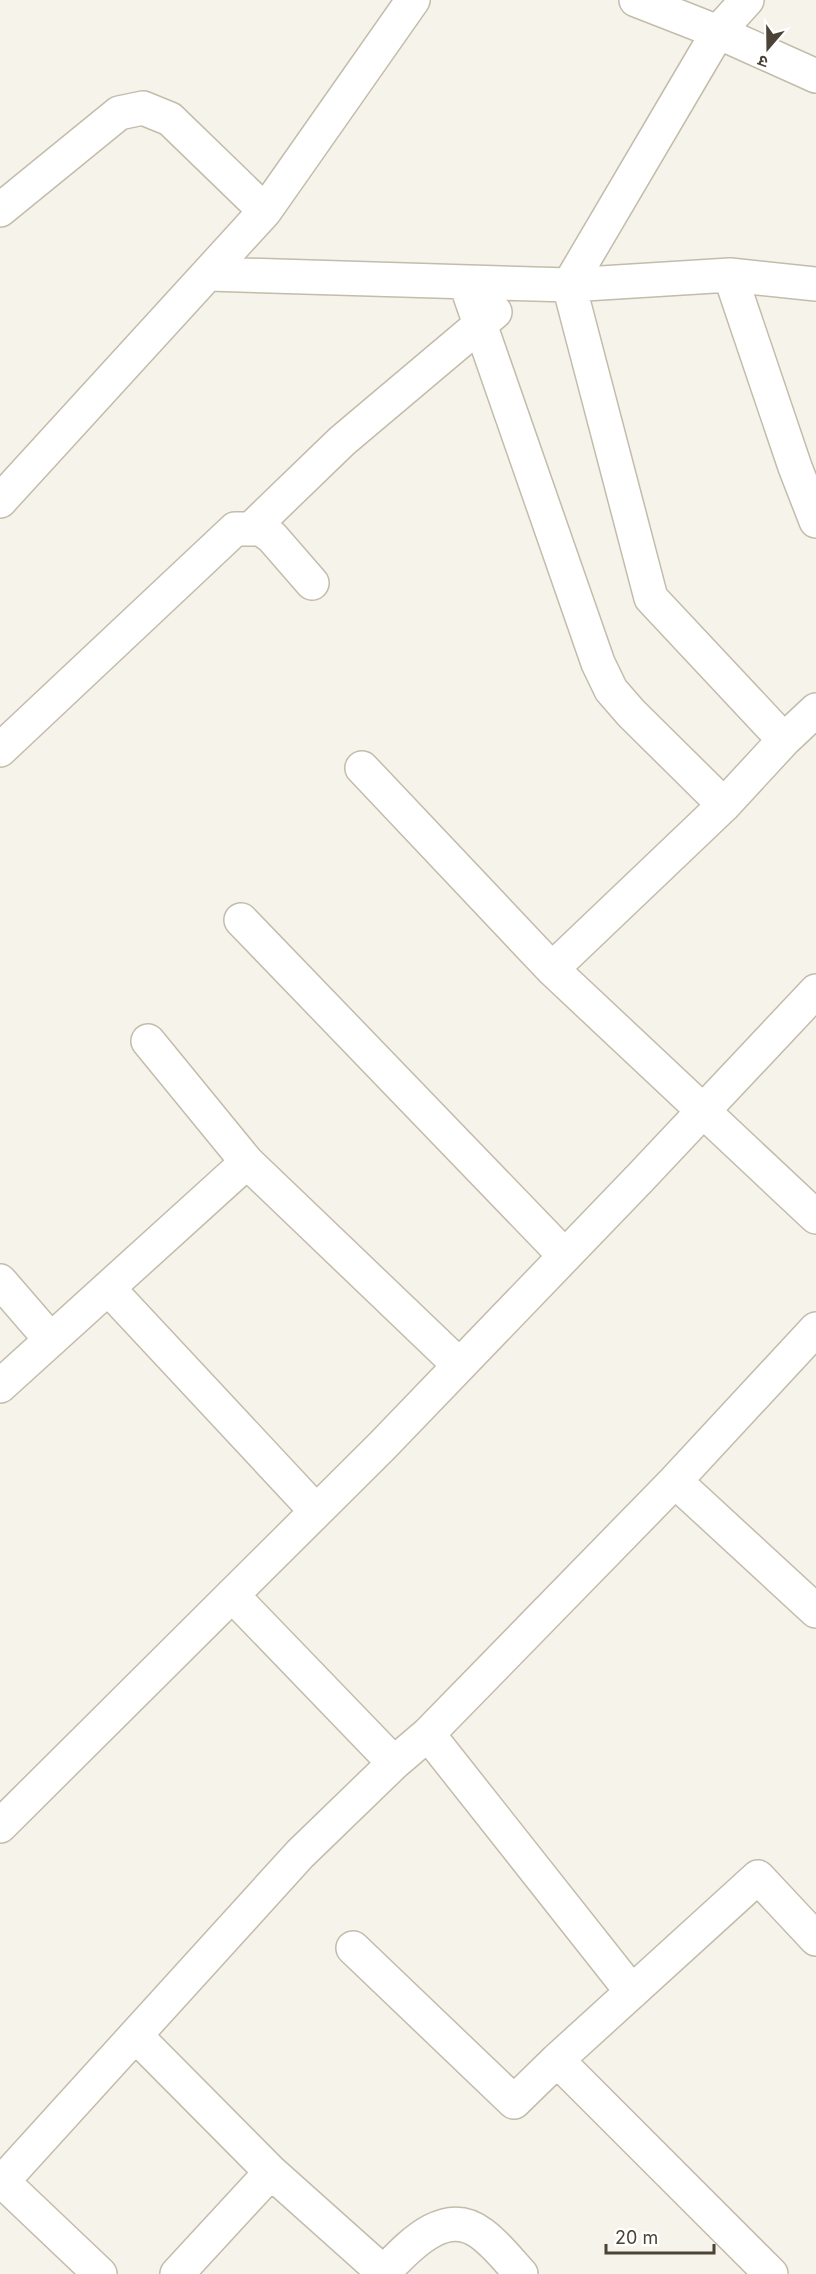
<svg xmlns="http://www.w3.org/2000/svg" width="816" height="2274" viewBox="0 0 816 2274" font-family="Inter,'Noto Sans Devanagari',sans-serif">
<rect width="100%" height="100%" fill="#f6f3ea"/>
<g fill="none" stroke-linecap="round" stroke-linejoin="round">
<defs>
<path id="street" d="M636,0L718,32L816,76
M747,0L718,32L569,285L651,598L784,740
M0,210L119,113L143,108L170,119L265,211
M209,274L569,285L730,275L816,284
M730,275L795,467L816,521
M466,284L598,663L611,690L631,713L724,805
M0,501L265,211L413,0
M252,528L342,441L495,312
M0,750L235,529H261L272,537L312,583
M362,768L552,969L816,1217
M241,920L565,1256
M552,969L724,805L784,740L816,710
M148,1041L247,1162L459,1365
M0,1281L51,1340
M108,1288L316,1511
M0,1386L247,1162
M675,1481L816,1611
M232,1595L394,1763
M428,1734L632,1992
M0,1826L382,1446L640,1178L816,991
M353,1948L514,2102L557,2060L758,1877L816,1939
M136,2036L271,2172L177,2274
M557,2060L771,2274
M271,2172L384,2273
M0,2179L100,2274
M3,2181L300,1854L394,1763L428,1734L675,1481L816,1329
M382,2274C408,2248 444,2205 482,2234C497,2245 509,2261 521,2274"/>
</defs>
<use href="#street" stroke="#c3bcab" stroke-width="36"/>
<use href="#street" stroke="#fff" stroke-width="33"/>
</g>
<g transform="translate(768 48) rotate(200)" stroke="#ffffff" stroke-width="4.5" paint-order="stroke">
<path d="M0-4.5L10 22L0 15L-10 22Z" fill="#4b4436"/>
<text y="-9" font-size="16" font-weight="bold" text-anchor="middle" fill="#4b4436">उ</text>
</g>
<path d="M606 2244v9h108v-9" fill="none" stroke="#4b4436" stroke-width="3"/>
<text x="615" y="2244" font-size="18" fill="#4b4436" stroke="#ffffff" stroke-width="4.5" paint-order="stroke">20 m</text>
</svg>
